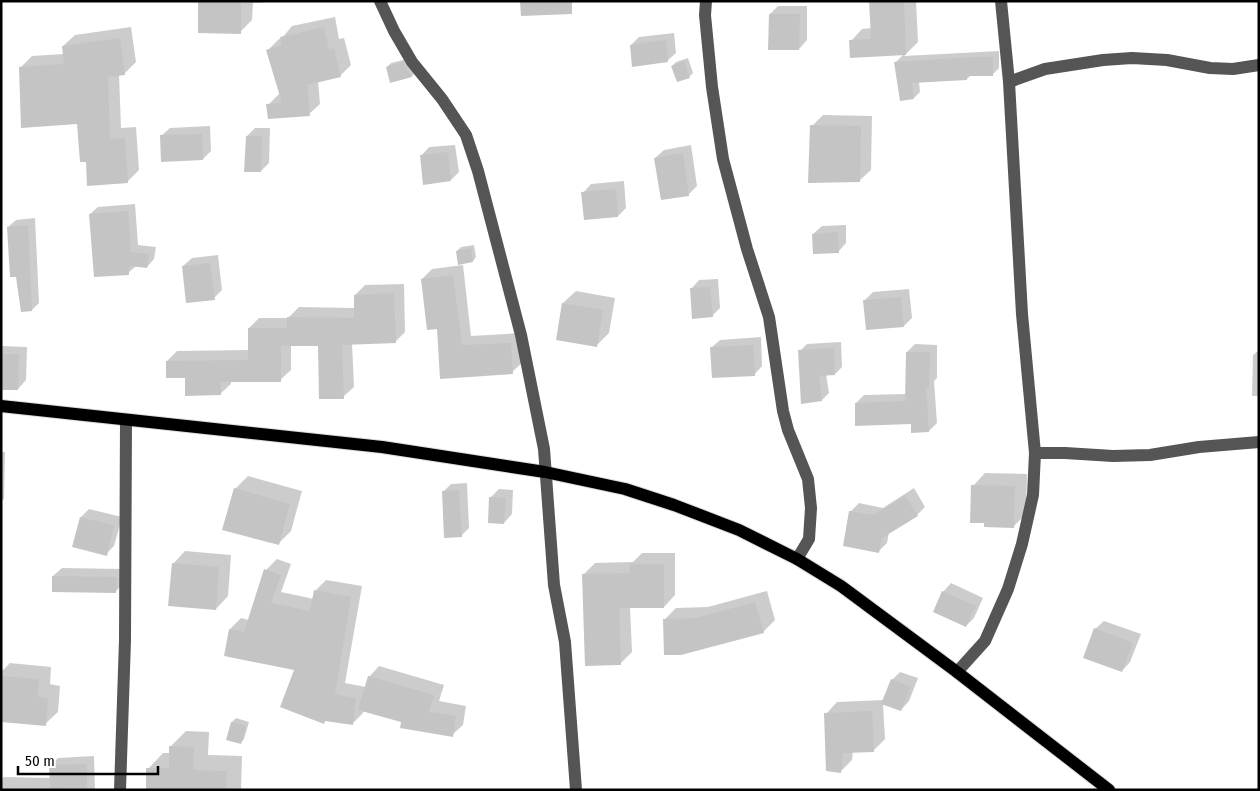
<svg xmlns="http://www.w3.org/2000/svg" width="1260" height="791" viewBox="0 0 1260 791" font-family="'Fira Sans Condensed',sans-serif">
<rect width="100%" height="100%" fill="#fff"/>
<path fill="#0003" d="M199,1H281L253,3L252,20L240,32Z
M870,1H916L918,42L904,56L999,51V68L993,74H972L967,79L919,82L920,92L914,98L896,62L904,54L851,41L862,29L872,28Z
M778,6H807V40L799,49L770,14Z
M335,17L339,39L344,38L351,65L340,76L318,81L320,104L309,114L268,105L279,94L281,93L268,50L279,39L282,38L292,26Z
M131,27L136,62L124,74H119L121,128L136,127L139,170L127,182L87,161L78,122L20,68L32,56L64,54L63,46L75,35Z
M674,33L676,53L667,61L631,45L639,37Z
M688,58L693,73L689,77L672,66L676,62Z
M407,59L415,73L412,76L387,67L391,63Z
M823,115L872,116L871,170L859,181L812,126Z
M210,126L211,151L203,159L161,136L170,128Z
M255,128H270L269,163L261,171L247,136Z
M455,145L459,172L451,180L421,156L429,147Z
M691,145L697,186L689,194L662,198L655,158L664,150Z
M624,181L626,208L618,216L583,193L591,184Z
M135,204L138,245L156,247L154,259L147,267L136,266L128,273L90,214L98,207Z
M35,218L39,303L32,310L17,276L8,227L16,220Z
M846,225V243L838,252L813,234L822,226Z
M474,245L476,257L473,261L457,251L461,247Z
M218,255L222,290L214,298L183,266L192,258Z
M463,265L471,336L521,333L523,362L512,372L442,378L438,327L422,279L432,269Z
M718,279L720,308L712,316L691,289L699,280Z
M404,284L405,332L395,342L352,343L354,387L343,397L319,345H291V370L280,380H231V384L220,394L187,377L167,361L177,351L249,350V328L259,318H288L299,307L355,308V295L365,285Z
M909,289L912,318L904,326L865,300L873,292Z
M576,291L615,298L609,333L596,346L563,303Z
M761,337L762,366L754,375L711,348L720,340Z
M841,342L842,367L835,374H826L829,393L822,400L800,351L807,344Z
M915,344L937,345V378L934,381L937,423L929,431L912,423L856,403L864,395L906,394L907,352Z
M1,346L27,347L26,380L18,389L1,388Z
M1259,350V396H1252L1253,355Z
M1,452H5L4,499L1,501Z
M985,473L1027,474L1026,514L1014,526L986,522L973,486Z
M248,476L302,491L291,531L278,544L235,489Z
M467,483L469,528L461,536L443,492L451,484Z
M914,488L925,507L917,515L889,532L887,543L879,551L850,512L859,503L883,508Z
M499,489L513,490L512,514L504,523L491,497Z
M89,509L122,517L114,546L106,554L81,517Z
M185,551L231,555L228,596L216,609L173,564Z
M642,553H675V595L664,607H630L632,652L620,664L584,574L595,563L633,562Z
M277,559L291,564L281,592L314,599L315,591L326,580L362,586L345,683L366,687L369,677L379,666L444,685L439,701L466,706L463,725L452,735L364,710L363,713L352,724L296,669L230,629L241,618L249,620L266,570Z
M62,568L124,569V583L116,591L53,576Z
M951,583L983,598L974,618L966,626L943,592Z
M767,591L775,620L763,632L665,619L676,608L708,607Z
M1104,621L1141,634L1130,662L1122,671L1095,629Z
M10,663L51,667L50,684L60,686L58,712L45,724L1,720V672Z
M900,672L918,678L909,701L901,710L883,704L885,739L873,751H853L852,760L841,771L826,714L837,702L884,700L892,680Z
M236,718L249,722L244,739L241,743L228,739L232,722Z
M186,731L209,732L208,755L242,756L241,790H147L148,769L163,753H170V747Z
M94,756L95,790H1V779L4,777L51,778L50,766L58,758Z"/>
<path fill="#c4c4c4" d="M198,1H241V34L198,33Z
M520,1H572V14L521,16Z
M869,1H904L906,55L850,58L849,40L871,39Z
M769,14H800L799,50H768Z
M324,27L329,50L334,48L341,77L307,85L310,116L268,119L266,104L282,103L266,50L282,45L280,37Z
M120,38L125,75L108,77L110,139L125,138L128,183L87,186L86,162H80L77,124L21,128L19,67L64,64L62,46Z
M666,40L668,62L632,67L630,45Z
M974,57H993V76H967V80L912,83L914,99L900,101L894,62Z
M684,61L690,78L677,82L671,66Z
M403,62L412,77L390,83L386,67Z
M810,125L861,126L860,182L808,183Z
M202,134L203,160L161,162L160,135Z
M246,136H262L261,172H244Z
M448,152L451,181L423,185L420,155Z
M683,153L689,196L661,200L654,158Z
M616,189L618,217L584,220L581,192Z
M128,211L131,252L149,254L147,268L129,266V275L94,277L89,214Z
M28,225L32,311L21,312L16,277H10L7,227Z
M838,232L839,253L813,254L812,234Z
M471,248L473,262L458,265L456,251Z
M210,263L215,300L186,303L182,266Z
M453,275L462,345L511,343L513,374L440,379L437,329L427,330L421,279Z
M710,287L713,317L692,319L690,288Z
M394,293L396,343L342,345L344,399H319L318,346H281V382H221V395L185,396V378H166V361L248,360V328H287V317L354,318V295Z
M901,297L904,327L866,330L863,300Z
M562,303L603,310L597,347L556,340Z
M753,345L755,376L712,378L710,347Z
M834,348L835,375L819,376L822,401L801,404L798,350Z
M906,352H930L929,387H926L929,432L911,433V424L855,426V403L905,401Z
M1,354H19L18,390H1Z
M971,485L1015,486L1014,528L984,527V523H970Z
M234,488L290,504L279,545L222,530Z
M459,490L462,537L444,538L442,491Z
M905,496L918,516L882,538L879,553L843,546L849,511L873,515Z
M489,497L506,498L504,524L488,523Z
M80,517L114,525L107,556L72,547Z
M172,563L219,567L216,610L168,606Z
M630,564H664V608H619L621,665L585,666L582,574L630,573Z
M264,569L281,575L271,603L310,611L314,590L351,597L335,694L356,698L353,725L325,721L324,724L280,707L294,670L224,656L229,629L244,632Z
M52,576L117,577L116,593L52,592Z
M942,591L976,606L966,627L933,612Z
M755,602L764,633L681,655H664L663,619L696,618Z
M1094,628L1133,643L1122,672L1083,658Z
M1,676L39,679L38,697L48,698L46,726L1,722Z
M368,676L434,695L429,712L456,716L453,737L400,728L401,722L358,710Z
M891,679L911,687L901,711L881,704Z
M872,711L874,752L843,753L841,773L826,771L824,713Z
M231,722L246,726L241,744L226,740Z
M169,746L194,747L193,770L227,771L226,790H146V768H169Z
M87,764V788L50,789L49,765Z"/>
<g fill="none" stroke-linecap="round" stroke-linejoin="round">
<defs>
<path id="major" d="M1,406L382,447L545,472L625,489L674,505L739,530L797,559L841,586L957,672L1109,790"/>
</defs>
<use href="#major" stroke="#dbdbdb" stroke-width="14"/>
<path stroke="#555" stroke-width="12" d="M380,1L394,31L412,62L442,99L466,135L478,171L521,335L544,449L554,585L565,642L576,790
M706,1L705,15L712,87L723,159L747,249L769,317L783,411L788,430L808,479L811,508L809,539L797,559
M1009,82L1045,69L1103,60L1132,58L1167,60L1210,68L1233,69L1259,65
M1035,453H1065L1113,456L1150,455L1199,447L1259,442
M957,672L985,641L1008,589L1022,544L1033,495L1035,453L1022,314L1009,82L1001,1
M120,790L125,640L126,420"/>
<use href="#major" stroke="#000" stroke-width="12"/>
</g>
<rect width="1260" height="791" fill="none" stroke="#000000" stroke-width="5"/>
<path d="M18 766v8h140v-8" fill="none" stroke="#000000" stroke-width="2.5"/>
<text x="25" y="766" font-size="15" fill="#000000" stroke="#ffffff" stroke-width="4" paint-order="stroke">50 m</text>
</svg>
